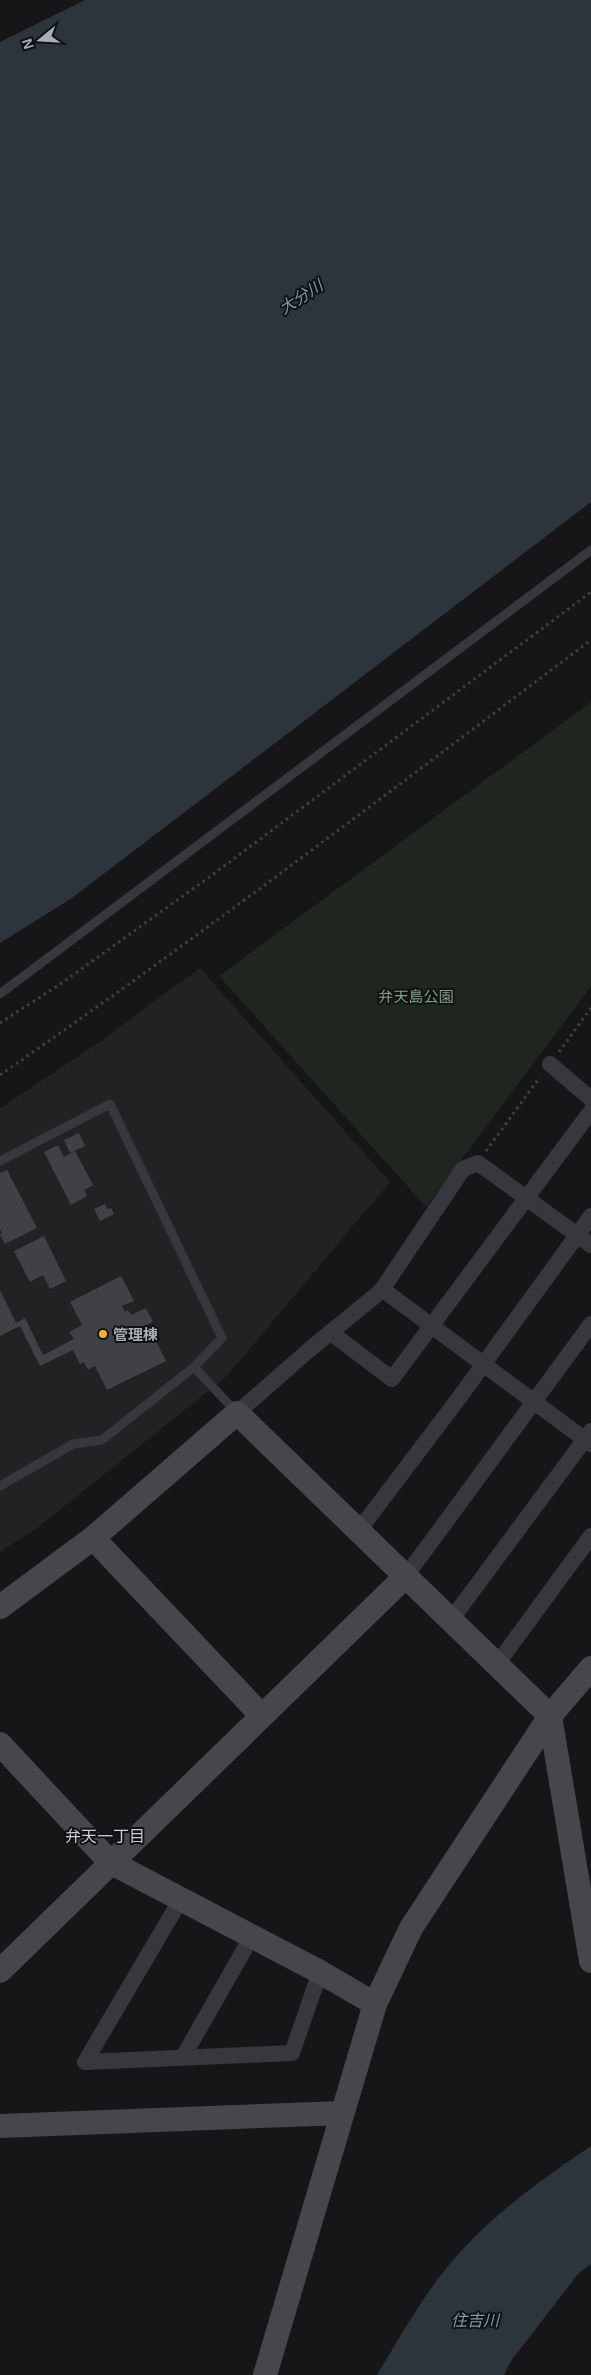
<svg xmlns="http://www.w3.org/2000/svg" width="591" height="2375" viewBox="0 0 591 2375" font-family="Helvetica,'Noto Sans JP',sans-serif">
<rect width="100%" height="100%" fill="#161618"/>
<path fill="#222225" d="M200,968L390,1182L226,1377L36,1529L0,1552V1108L102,1040Z"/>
<path fill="#1e261f" d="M591,702V986L426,1207L219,976Z"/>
<path fill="#2c353c" d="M85,0H591V502L72,898L0,943V42Z
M591,2146V2264L578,2274L511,2361L504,2375H377C403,2332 428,2286 463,2249C500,2209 545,2177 591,2146Z"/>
<path fill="#404145" d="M79,1133L85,1146L70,1153L64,1140Z
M58,1145L64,1157L75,1151L93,1185L84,1190L87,1196L71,1205L44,1152Z
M7,1170L37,1228L5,1244L0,1235L2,1233L0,1229V1173Z
M105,1204L107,1209L111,1208L114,1214L100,1221L94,1209Z
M44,1236L66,1281L50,1289L43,1275L30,1282L14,1251Z
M121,1276L134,1301L122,1306L125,1312L128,1310L131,1315L146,1308L153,1322L138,1329L139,1331L136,1333L140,1342L153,1335L166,1361L107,1390L95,1366L88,1370L84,1362L80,1364L73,1350L40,1366L20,1326L0,1336V1290L16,1323L25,1318L43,1355L74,1339L69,1332L82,1325L70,1302Z"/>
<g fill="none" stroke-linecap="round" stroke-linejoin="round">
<path stroke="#3d3f44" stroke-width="3" stroke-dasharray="2.5 4" stroke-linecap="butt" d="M0,1023L59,985L208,878L591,592
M559,1052L591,1008
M0,1075C201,936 396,787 591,640
M486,1151L540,1077"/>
<path stroke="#37383d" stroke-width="9" d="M0,994L591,550
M0,1161L110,1104L222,1338L194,1367
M0,1486L73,1444L102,1440L194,1367L237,1413"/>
<path stroke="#37383d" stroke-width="16" d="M550,1064L591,1099
M382,1289L591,1444
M330,1332L392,1379L591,1111
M237,1413L309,1350L381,1291L463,1169L478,1163L591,1245
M359,1530L459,1398L591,1216
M406,1576L591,1324
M451,1620L591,1431
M497,1664L591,1536
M181,1899L85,2062L292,2053L320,1972
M183,2057L252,1936"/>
<path stroke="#45474d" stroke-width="24" d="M93,1538L262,1716
M0,1607L93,1538L237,1413L550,1716L591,1961
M0,1744L110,1862L320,1972L375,2004
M0,1971L406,1576
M0,2126L342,2113
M265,2375L375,2004L411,1928L550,1716L591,1668"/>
</g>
<circle fill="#f2b134" stroke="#111113" stroke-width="2" cx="103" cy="1334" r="5"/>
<g text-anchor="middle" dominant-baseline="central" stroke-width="4" stroke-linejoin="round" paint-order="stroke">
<g font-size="15" fill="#7fa381" stroke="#111113">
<text x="416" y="996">弁天島公園</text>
</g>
<g font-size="15" font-weight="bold" fill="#a8adb8" stroke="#111113" text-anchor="start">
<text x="113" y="1334">管理棟</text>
</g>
<g font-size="16" font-style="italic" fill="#7f9bb3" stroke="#111113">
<text transform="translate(301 297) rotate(-33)">大分川</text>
<text x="475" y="2320">住吉川</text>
</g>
<g font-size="16" fill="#c9ccd4" stroke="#111113">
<text x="105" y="1836">弁天一丁目</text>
</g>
</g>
<g transform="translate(40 40) rotate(252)" stroke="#111113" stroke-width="4" paint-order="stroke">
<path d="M0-4L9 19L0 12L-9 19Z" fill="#a8adb8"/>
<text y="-8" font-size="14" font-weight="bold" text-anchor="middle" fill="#a8adb8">N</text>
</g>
</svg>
